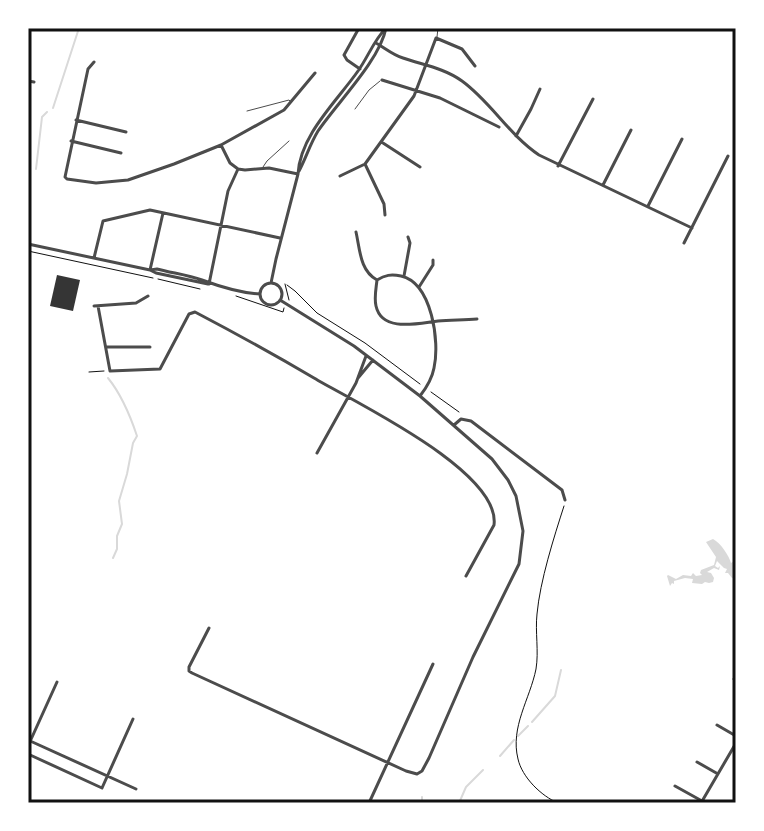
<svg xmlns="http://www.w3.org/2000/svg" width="764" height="831" viewBox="0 0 764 831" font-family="'Noto Sans',sans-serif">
<rect width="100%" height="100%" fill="#fff"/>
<path fill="#d9d9d9" d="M713,539C721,543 729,556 731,563L736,560L734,566L736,567L734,570L736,571V579L732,578L728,573H725L727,569L724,568L717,561L715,566L718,568L720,566L719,570L714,568L707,572L711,573L714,578L713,582L709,583L705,582L702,584L692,583L693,579L685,578L674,581V584L672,583L670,586L667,576L668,575L676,579L683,575L691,576L693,573L696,576L702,575L700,573L701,570L714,565L716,557L706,542Z"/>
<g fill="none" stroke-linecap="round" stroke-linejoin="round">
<path stroke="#d9d9d9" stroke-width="2" d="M53,108L79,28
M36,169L42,117L47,112
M108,378C121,394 131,418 137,436L133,443L127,474L119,501L122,524L117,536V549L113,558
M532,722L555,696L561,670
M518,736L528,726
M500,756L514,740
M422,797V803
M459,803L466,787L483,770"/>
</g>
<path fill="#353535" d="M57,275L80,280L73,311L50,306Z"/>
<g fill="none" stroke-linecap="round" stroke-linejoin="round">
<path stroke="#111" stroke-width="1" d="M28,251L153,278
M158,279L200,289
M285,284L289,300
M287,285L295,291L317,313L365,343L420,384
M236,296L283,312L284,308
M89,372L104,371
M431,392L459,412
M558,803C541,796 522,777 518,759C510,727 530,699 536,669C539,651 535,632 537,614C540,581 554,537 564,506"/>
<path stroke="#4c4c4c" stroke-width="1" d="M437,37L438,28
M355,109L369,90L380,81
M247,111L289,100L291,102
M263,167L267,161L289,141"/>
<path stroke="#4c4c4c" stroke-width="3" d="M359,28L344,55L347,60L360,69
M376,43C385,48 393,55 403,58C423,65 444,68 462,81C491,102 509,135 539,155L692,228
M94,62L88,69L65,177L67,179L96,183L128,180L174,164L221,145L284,110L315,73
M382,80L440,98L499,127
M28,81L34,82
M76,120L126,132
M516,136L531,109L540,89
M71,141L121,153
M383,143L420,167
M221,145L230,163L238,169L245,170L269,168L298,174
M365,164L384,204L385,215
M558,166L593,99
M299,171C306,158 310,144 318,131C337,103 380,60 386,28
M340,176L365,164L414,96L436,38L462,49L475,66
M603,185L631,130
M648,206L682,139
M356,232C360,250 360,271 377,280
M684,243L728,156
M28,244L150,270L157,269C172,273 188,275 202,280C221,287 240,293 260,294
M94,258L103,221L150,210L280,238
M150,270L156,273L208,284
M150,270L163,213
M404,276L410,243L408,237
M377,280C385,275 391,274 401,276C432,283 440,342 434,368C432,379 427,387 420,396
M377,280C376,289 374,298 376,306C382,333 419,323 438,321C451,320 464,320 477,319
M271,283L276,259L298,174C300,135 337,101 358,71C368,57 374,40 386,28
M260 294a11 11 0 1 1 22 0a11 11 0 1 1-22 0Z
M209,284L228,191L238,169
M419,287L433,265V260
M94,306L136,303L148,296
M98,306L110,371L160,369L189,314L195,312C235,333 275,355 314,378C354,402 501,471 494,525L466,576
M106,347H150
M358,378L373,360
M454,425L461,419L471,421L562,490L565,500
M317,453L356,383L366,356
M209,628L189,667V671L192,673L406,771L417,774L422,771L429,758L473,657L519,564L523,531L516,496L508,480L492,459L420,396L354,346L280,300
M734,679L736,681
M717,725L736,736
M28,740L136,789
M28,746L57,682
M28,754L102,788L133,719
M697,762L718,774
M675,786L702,801
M369,803L433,664
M701,803L736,743"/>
</g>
<rect width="764" height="831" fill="none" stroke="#ffffff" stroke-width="60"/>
<rect x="30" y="30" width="704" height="771" fill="none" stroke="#111" stroke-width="3"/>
</svg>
